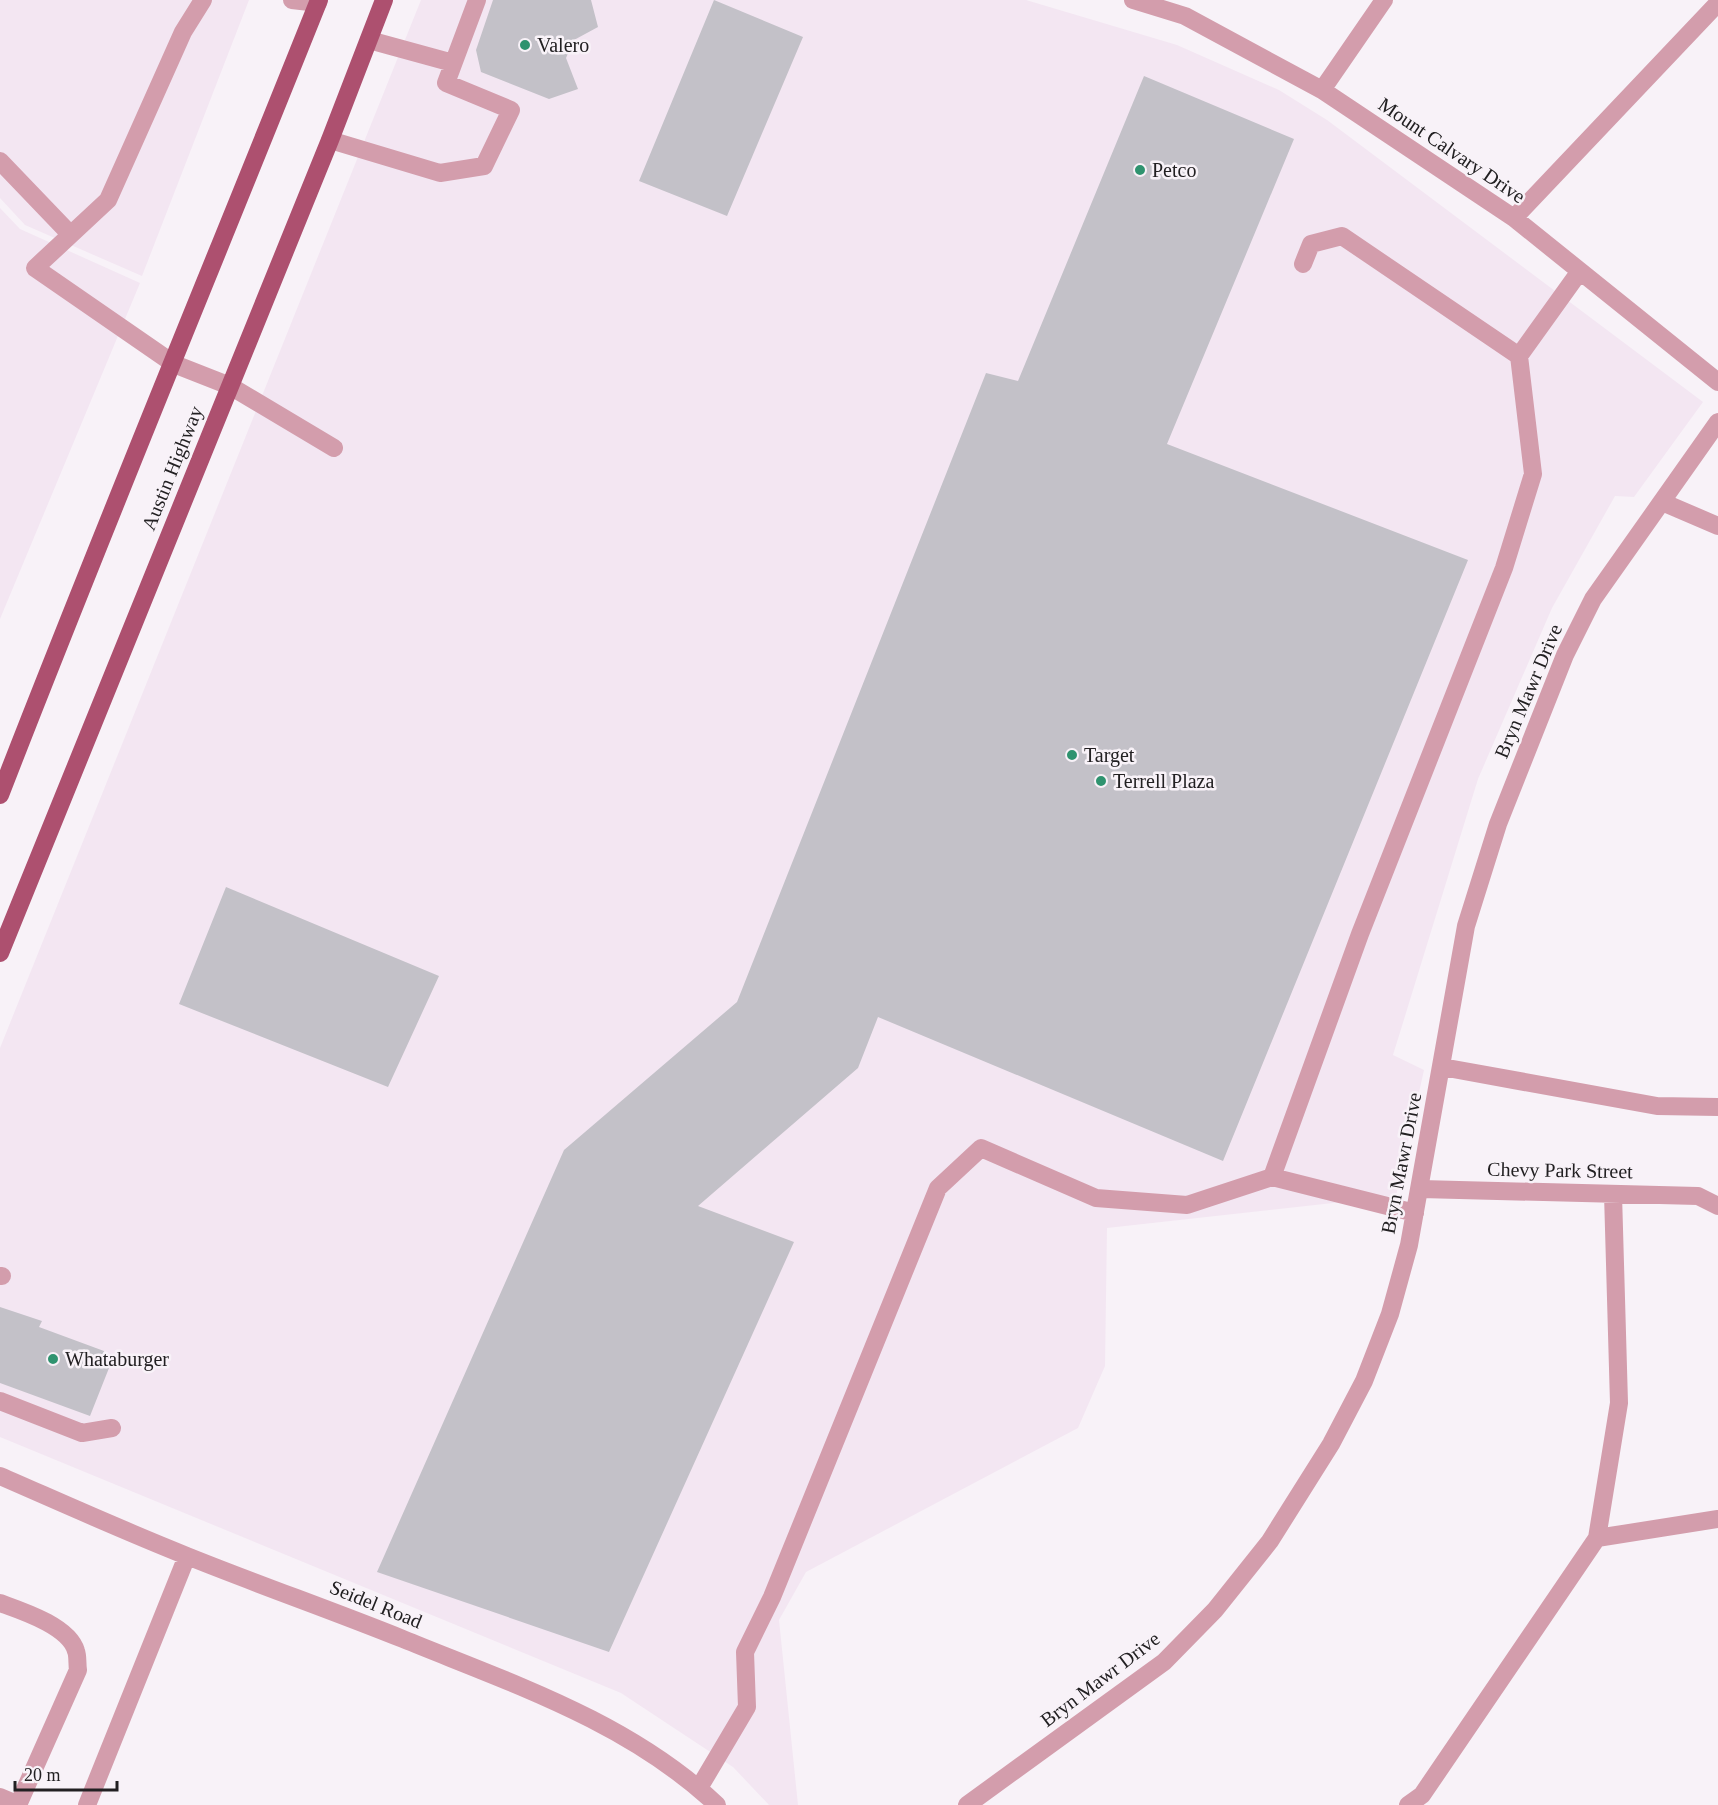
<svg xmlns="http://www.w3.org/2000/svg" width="1718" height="1805" viewBox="0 0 1718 1805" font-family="Georgia,serif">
<rect width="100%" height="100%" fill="#f8f2f8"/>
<path fill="#f3e6f2" d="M0,0H249L142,276L25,225L0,198Z
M421,0H1026L1177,45L1279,90L1327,120L1703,402L1634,497L1615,496L1552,608L1478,779L1393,1055L1424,1070L1396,1196L1107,1228L1105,1366L1078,1428L806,1572L779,1620L798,1805H769L733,1767L621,1693L0,1437V1048Z
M0,208L20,229L140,283L0,619Z"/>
<path fill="#c3c1c8" d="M493,0H591L598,27L574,40L566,58L578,89L549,99L481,72L476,50Z
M714,0L803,37L727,216L639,181Z
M1144,76L1294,139L1167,444L1468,560L1223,1161L878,1017L858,1068L698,1206L794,1242L609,1652L377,1572L564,1150L737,1002L986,373L1018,381Z
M226,887L439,976L388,1087L179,1004Z
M0,1307L42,1321L39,1327L104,1351L109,1368L90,1416L0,1383Z"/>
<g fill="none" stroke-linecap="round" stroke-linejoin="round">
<path stroke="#d39dac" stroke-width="18" d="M203,0L183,32L108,200L35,268L174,364L230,386L334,448
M292,0L318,3
M1133,0L1185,16L1322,90L1514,218L1718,382
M369,40L453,63
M1322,90L1384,0
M330,140L440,173L484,166L511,110L446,83L477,0
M0,161L70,234
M1514,218L1718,3
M1303,264L1311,244L1342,236L1519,356
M1662,502L1718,526
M1442,1067L1657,1106L1718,1107
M1272,1177L1415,1213
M1421,1189L1698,1196L1718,1206
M0,1276H2
M0,1401L82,1433L112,1428
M0,1476C62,1503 124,1531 187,1556C259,1585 331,1610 403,1639C513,1684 629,1722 717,1805
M1597,1538L1718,1519
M0,1603C22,1611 69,1626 76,1651C78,1656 77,1664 78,1670L18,1805
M699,1788L747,1707L745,1652L772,1597L938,1188L981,1148L1096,1198L1187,1205L1272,1177L1360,934L1504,568L1533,474L1519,356L1580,271
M0,1797L19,1805
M87,1805L187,1556
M967,1805L1164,1662L1215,1610L1270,1541L1331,1444L1364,1381L1390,1314L1409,1245L1466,926L1498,824L1565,655L1593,599L1718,422
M1408,1805L1422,1795L1597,1538L1619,1403L1613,1194"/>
<path stroke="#ad506f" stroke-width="18" d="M0,795C103,529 213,265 319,0
M0,953L330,140L384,0"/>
</g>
<g fill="#2f936f" stroke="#f8f2f8" stroke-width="2">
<circle cx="525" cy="45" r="6"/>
<circle cx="1140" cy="170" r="6"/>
<circle cx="1072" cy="755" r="6"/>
<circle cx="1101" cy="781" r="6"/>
<circle cx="53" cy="1359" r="6"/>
</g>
<g text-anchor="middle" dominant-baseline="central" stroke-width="5" stroke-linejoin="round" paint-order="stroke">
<g font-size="20" fill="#222022" stroke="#f8f2f8" text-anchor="start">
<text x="537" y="45">Valero</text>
<text x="1152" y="170">Petco</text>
<text x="1084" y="755">Target</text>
<text x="1113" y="781">Terrell Plaza</text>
<text x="65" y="1359">Whataburger</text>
</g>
<g font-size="20" fill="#222022" stroke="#f8f2f8">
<text transform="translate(1452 150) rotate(34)">Mount Calvary Drive</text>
<text transform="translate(172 468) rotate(-68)">Austin Highway</text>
<text transform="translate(1528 691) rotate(-67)">Bryn Mawr Drive</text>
<text transform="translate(1401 1163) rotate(-79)">Bryn Mawr Drive</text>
<text transform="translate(1560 1170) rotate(1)">Chevy Park Street</text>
<text transform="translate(376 1604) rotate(22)">Seidel Road</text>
<text transform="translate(1100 1679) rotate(-37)">Bryn Mawr Drive</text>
</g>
</g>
<path d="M15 1781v9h102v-9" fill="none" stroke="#222022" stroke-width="3"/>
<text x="24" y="1781" font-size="18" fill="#222022" stroke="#f8f2f8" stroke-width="4.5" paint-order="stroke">20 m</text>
</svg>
